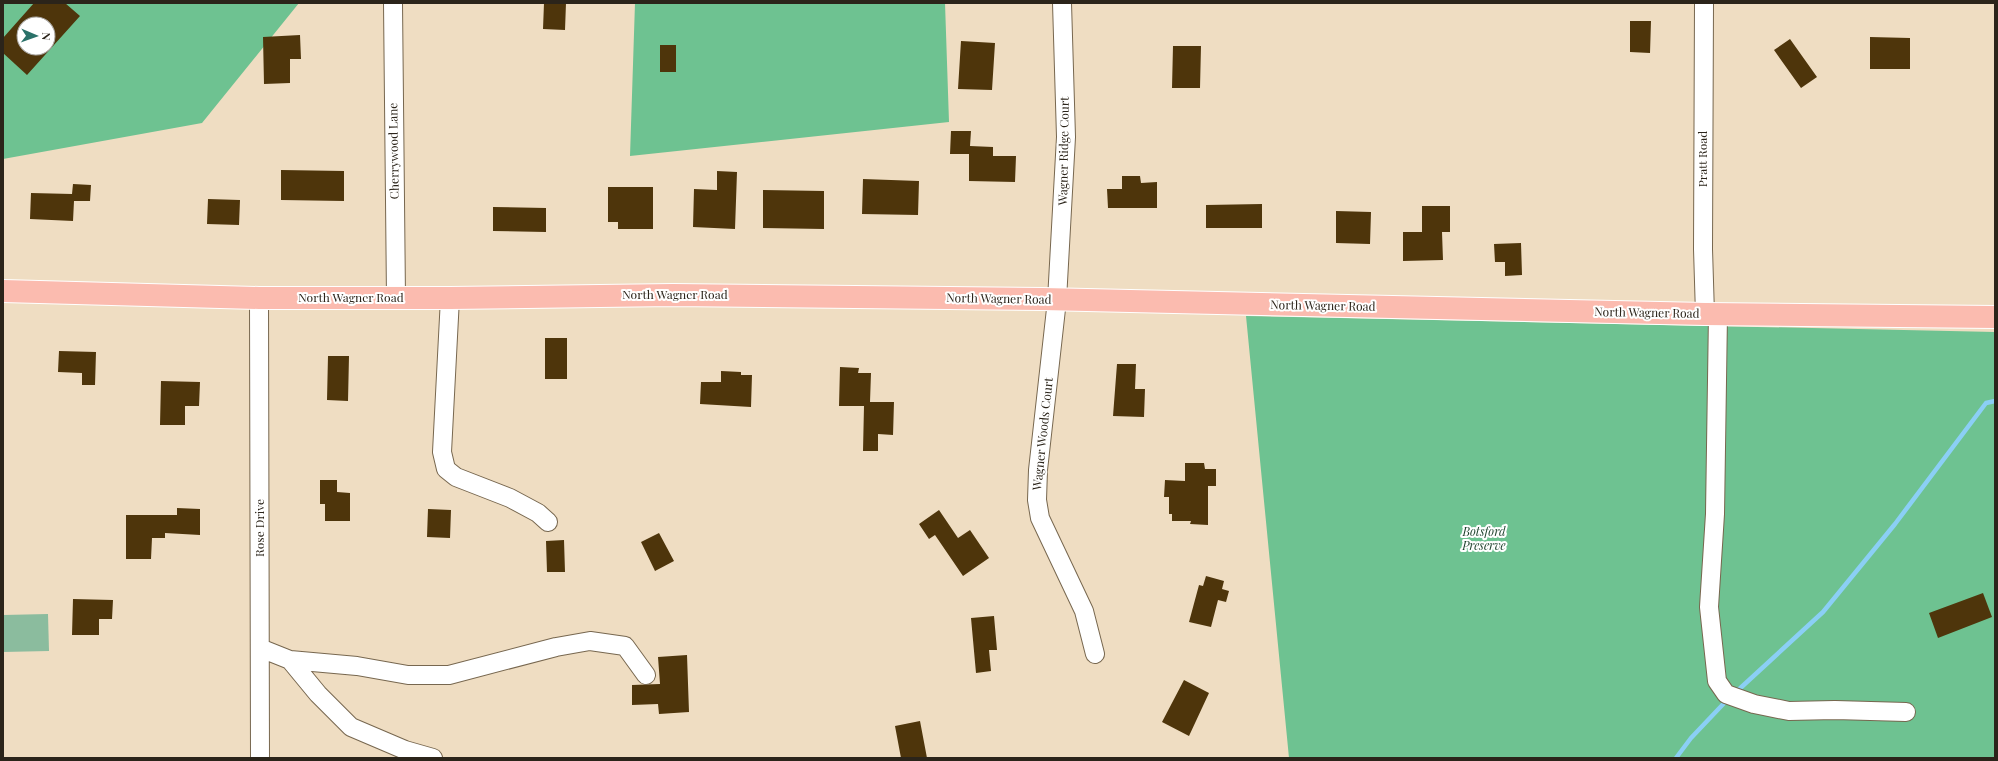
<svg xmlns="http://www.w3.org/2000/svg" width="1998" height="761" font-family="'Playfair Display',serif">
<style>
.green{fill:#8bbc9e}
.forest{fill:#6ec291;fill-rule:evenodd}
.lines{fill:none;stroke-linecap:round;stroke-linejoin:round}
.stream{stroke:#8bcff5;stroke-width:4.5}
.building{fill:#4e350b;fill-rule:evenodd}
.minor-casing{stroke:#77674f;stroke-width:20}
.major-casing{stroke:#fff;stroke-width:24}
.minor{stroke:#fff;stroke-width:18}
.major{stroke:#fbbbaf;stroke-width:22}
.labels{text-anchor:middle;stroke-width:4;stroke-linejoin:round;paint-order:stroke}
.street-label{font-size:12px;fill:#2b241a;stroke:#fff}
.park-label{font-size:12px;font-style:italic;fill:#1a3e29;stroke:#fff}
</style>
<rect width="100%" height="100%" fill="#efddc2"/>
<!-- green -->
<path class="green" d="M48 614 49 651 3 652V615Z"/>
<!-- forest -->
<path class="forest" d="M3 3H299L202 123 3 159ZM24 24H48V48H24Z
M635 3H945L949 122 630 156Z
M1246 316 1995 332V758H1289Z"/>
<g class="lines">
<!-- stream -->
<path class="stream" d="M1735 693 1823 612 1895 524 1986 403 1995 401
M1676 758 1691 738 1728 699"/>
</g>
<!-- building -->
<path class="building" d="M34 3H65L80 16 27 75 3 53V38ZM24 24H48V48H24Z
M544 3H566L565 30 543 29Z
M1630 21H1651L1650 53 1630 52Z
M300 35 301 59H290V83L264 84 263 37Z
M1870 37 1910 38V69H1870Z
M1790 39 1817 77 1801 88 1774 50Z
M961 41 995 43 992 90 958 89Z
M660 45H676V72H660Z
M1173 46H1201L1200 88H1172Z
M951 131H971L970 146 993 147V156H1016L1015 182 969 181V154H950Z
M281 170 344 171V201L281 200Z
M717 171 737 172 735 229 693 227 694 189 717 190Z
M1122 176H1140L1141 183 1157 182V208H1108L1107 189H1122Z
M863 179 919 181 918 215 862 214Z
M73 184 91 185 90 201H74L73 221 30 219 31 193 72 194Z
M608 187H653V229H618V222H608Z
M763 190 824 191V229L763 228Z
M208 199 240 200 239 225 207 224Z
M1262 204V228H1206V205Z
M1422 206H1450V232H1442L1443 260 1403 261V232H1422Z
M493 207 546 208V232L493 231Z
M1336 211 1371 212 1370 244 1336 243Z
M1521 243 1522 275 1505 276V262H1495L1494 244Z
M545 338H567V379H545Z
M59 351 96 352 95 385H82V373L58 372Z
M328 356H349L348 401 327 400Z
M1117 364H1136L1135 389H1145L1144 417 1113 416Z
M840 367 859 368 858 373H871L870 402H894L893 435 878 434V451H863L864 406H839Z
M721 371 741 372V375H752L751 407 700 404 701 382H721Z
M161 381 200 382 199 406H185V425H160Z
M1185 463H1204L1205 469H1216V486H1208V525L1190 524 1191 521H1172V514H1169V497H1164L1165 480 1185 481Z
M320 480H337V492L350 493V521H325V504H320Z
M177 508 200 509V535L165 533V538H152L151 559H126V515H177Z
M428 509 451 510 450 538 427 537Z
M939 510 958 538 970 530 989 558 963 576 935 535 929 539 919 524Z
M659 533 674 561 655 571 641 542Z
M564 540 565 572H547L546 541Z
M1206 576 1224 581 1222 589 1229 591 1226 602 1218 600 1211 627 1189 622 1199 585 1203 586Z
M1983 593 1992 617 1938 638 1929 613Z
M73 599 113 600 112 619H99V635H72Z
M994 616 997 650H989L991 671 976 673 971 618Z
M687 655 689 712 659 714 658 704 632 705V685L660 684 658 657Z
M1184 680 1209 693 1189 736 1162 722Z
M920 721 927 758H901L895 726Z"/>
<g class="lines">
<!-- minor casing -->
<g class="minor-casing">
<path id="minor" d="M393 3 396 298
M1062 3 1066 137 1057 300 1038 470 1037 500 1040 518 1084 611 1095 654
M1704 3 1703 249 1705 314
M259 298 260 758
M450 298 442 452 446 469 456 477 510 498 538 513 548 522
M1718 314 1715 514 1709 607 1717 681 1726 694 1754 704 1789 711 1835 710 1906 712
M260 648 290 660 318 694 351 727 405 750 433 758
M290 660 357 666 408 675H449L556 647 590 641 625 646 646 675"/>
</g>
<!-- major casing -->
<g class="major-casing">
<path id="major" d="M3 291 259 298H450L673 295 1043 299 1705 314 1995 317"/>
</g>
<!-- minor -->
<use href="#minor" class="minor"/>
<!-- major -->
<use href="#major" class="major"/>
</g>
<g class="labels">
<!-- street labels -->
<g class="street-label">
<text transform="translate(394 151) rotate(-91)" y="4">Cherrywood Lane</text>
<text transform="translate(1064 151) rotate(-89)" y="4">Wagner Ridge Court</text>
<text transform="translate(1703 159) rotate(-90)" y="4">Pratt Road</text>
<text x="675" y="299">North Wagner Road</text>
<text x="351" y="302">North Wagner Road</text>
<text transform="translate(999 299) rotate(1)" y="4">North Wagner Road</text>
<text transform="translate(1323 306) rotate(1)" y="4">North Wagner Road</text>
<text transform="translate(1647 313) rotate(1)" y="4">North Wagner Road</text>
<text transform="translate(1043 434) rotate(-84)" y="4">Wagner Woods Court</text>
<text transform="translate(260 528) rotate(-90)" y="4">Rose Drive</text>
</g>
<!-- park labels -->
<g class="park-label">
<text x="1484" y="536">Botsford<tspan x="1484" dy="14">Preserve</tspan></text>
</g>
</g>
<!-- border -->
<rect width="1998" height="761" fill="none" stroke="#2b241a" stroke-width="8"/>
<!-- north arrow -->
<g transform="translate(36 36) rotate(92)"><circle r="19" fill="#ffffff" stroke="#aaa7a3"/>
<path d="M0-3L7 15L0 10L-7 15Z" fill="#2a7169"/>
<text y="-6" font-size="11" font-weight="bold" text-anchor="middle" fill="#2b241a">N</text>
</g>
</svg>
